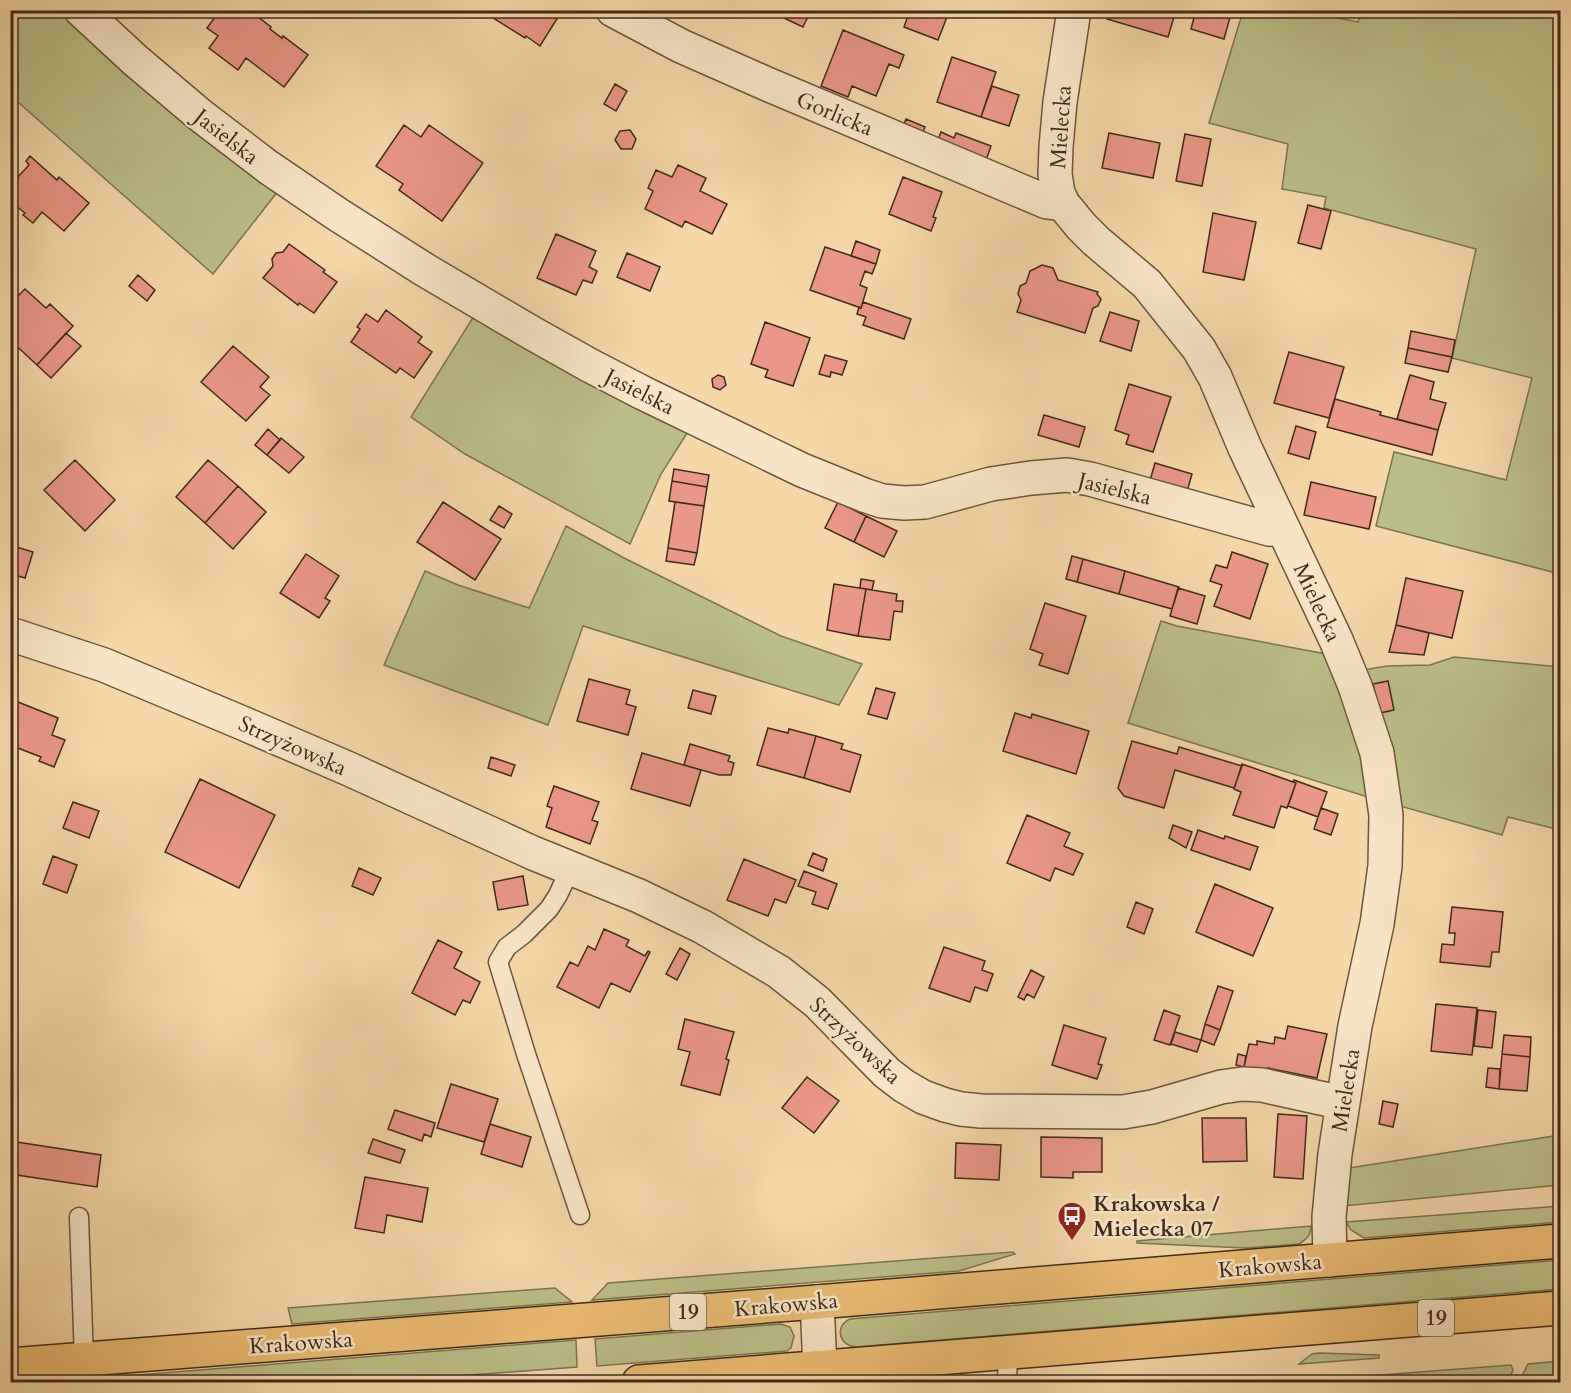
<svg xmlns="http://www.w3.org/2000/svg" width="1571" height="1393" font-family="Cardo,serif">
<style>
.green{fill:#bcbe87;stroke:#7e7451;stroke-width:1.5}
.building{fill:#e99787;stroke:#3f2b1b;stroke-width:1.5}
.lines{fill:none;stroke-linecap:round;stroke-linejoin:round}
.service-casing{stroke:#6c563e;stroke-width:21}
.minor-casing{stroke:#6c563e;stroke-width:36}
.primary-casing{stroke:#3f2b1b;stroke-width:36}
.service{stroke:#f8e5c6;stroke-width:18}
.minor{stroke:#f8e5c6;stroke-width:33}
.primary{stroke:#eabc74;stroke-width:33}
.labels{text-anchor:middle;stroke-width:5;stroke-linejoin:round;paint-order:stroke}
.shield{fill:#f8e5c6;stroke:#76634e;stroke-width:1.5}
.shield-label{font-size:21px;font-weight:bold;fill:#3f2b1b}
.street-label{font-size:22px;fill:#3f2b1b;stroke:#f8e5c6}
.poi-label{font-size:22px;font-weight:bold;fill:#3f2b1b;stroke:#f8e5c6;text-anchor:start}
</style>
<rect width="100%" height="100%" fill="#f5d7a8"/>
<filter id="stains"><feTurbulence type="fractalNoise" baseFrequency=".00333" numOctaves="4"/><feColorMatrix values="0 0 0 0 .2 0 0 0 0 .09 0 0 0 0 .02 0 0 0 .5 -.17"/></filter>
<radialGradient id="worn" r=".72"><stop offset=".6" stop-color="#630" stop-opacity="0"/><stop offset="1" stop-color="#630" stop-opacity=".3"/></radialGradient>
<!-- green -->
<path class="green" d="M10 11H70L282 186 213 274 11 96Z
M1243 11H1302L1358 22 1362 11H1560V574L1376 526 1394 452 1506 480 1532 378 1452 358 1476 249 1324 208 1326 197 1282 189 1288 144 1209 123Z
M477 311 691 427 661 474 630 544 465 454 411 417Z
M566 526 624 558 781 636 862 664 839 705 583 626 548 725 384 665 425 571 458 585 529 608Z
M1161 621 1177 626 1326 654 1364 749 1371 798 1128 723Z
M1454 657 1560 667V830L1508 817 1502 835 1400 806 1363 670 1387 666 1430 665Z
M1560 1135V1185L1343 1206V1169Z
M1560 1206V1222L1364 1238 1351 1230 1346 1222Z
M1311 1226C1311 1235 1307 1239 1299 1244L1245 1248 1137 1243V1241Z
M1013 1252 1015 1254 959 1271 592 1300 608 1283Z
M1560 1260V1289L856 1347C839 1346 834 1326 850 1319Z
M555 1288 572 1302 292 1324 288 1308Z
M781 1324 790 1327 794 1336 791 1348 787 1351 597 1366 595 1339Z
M576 1340 577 1367 380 1382H50Z
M1319 1353 1379 1355V1358L1299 1364 1312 1354Z
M1560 1361V1382H1519L1528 1364Z
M1511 1365 1513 1370 1508 1382H1319L1328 1379Z"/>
<!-- building -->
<path class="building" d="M220 10H246L251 15 253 13 271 27 270 29 282 38 283 36 308 55 284 87 246 58 238 70 209 48 218 36 207 28Z
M490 10H554L560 14 540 46 526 36 525 38 487 14Z
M767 10H811L803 27Z
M910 10H929L947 17 938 40 904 27Z
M1109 10H1176L1168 37 1107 19Z
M1196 10H1232L1224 39 1191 29Z
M843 30 904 55 899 68 889 64 876 96 852 86 848 97 821 86Z
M952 57 996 72 981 117 937 102Z
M615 84 627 91 616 111 604 104Z
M992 86 1019 95 1009 126 981 117Z
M906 119 925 127 920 140 901 132Z
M404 125 421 137 429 125 483 163 442 221 399 190 403 184 376 166Z
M630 130 636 139 632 149H621L615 140 620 131Z
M941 132 954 138 956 133 991 146 984 166 935 148Z
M1109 133 1160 143 1153 178 1102 168Z
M1185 134 1211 139 1202 186 1176 181Z
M30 156 57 180 59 177 89 203 64 231 42 212 33 223 23 215 25 213 10 201V178L11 177 15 180 29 165 26 161Z
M678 165 706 178 700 191 727 204 712 234 685 221 682 227 645 209 653 191 648 188 656 170 672 177Z
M903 177 942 192 933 217 936 218 931 231 889 214Z
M1308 205 1331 211 1321 249 1298 243Z
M1213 213 1256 222 1244 280 1203 272Z
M556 234 596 251 589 267 597 271 592 283 583 280 576 295 537 278Z
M856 241 880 250 876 264 851 256Z
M289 244 325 270 323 272 337 282 314 313 299 303 298 305 263 278 273 266 272 259 276 253 283 252Z
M825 247 876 264 872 274 865 271 860 285 867 288 861 308 810 290Z
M627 253 660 267 650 291 617 277Z
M1042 265 1053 268 1058 280 1098 292 1097 294 1101 299 1098 306 1093 308 1085 333 1017 312 1021 300 1018 294 1020 286 1026 283 1030 271Z
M138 275 155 290 147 301 129 286Z
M25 289 46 308 50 304 73 326 37 365 10 340V304Z
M863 302 911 319 904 339 863 325 866 317 857 314 859 307 861 308Z
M386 310 422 337 418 342 432 352 414 378 400 368 396 373 351 342 360 329 357 327 366 314 378 322Z
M1110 312 1139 321 1131 351 1100 341Z
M765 322 810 338 793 386 765 377 768 370 751 364Z
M1411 331 1455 340 1452 357 1408 348Z
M66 333 81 346 51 378 37 365Z
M233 346 269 377 260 387 270 395 246 421 201 382Z
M1408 348 1452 357 1448 372 1405 363Z
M1289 352 1344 367 1329 418 1274 403Z
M825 355 847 361 842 375 831 372 830 377 819 374Z
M718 375 724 377 726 385 720 390 713 387 712 379Z
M1410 375 1434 382 1430 399 1446 403 1438 430 1397 419Z
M1129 384 1171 397 1153 452 1126 444 1129 435 1115 430Z
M1335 399 1381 412 1380 415 1438 430 1432 455 1327 427Z
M1044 415 1085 427 1079 447 1038 435Z
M1296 426 1316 432 1309 459 1288 453Z
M268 429 280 440 267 455 255 445Z
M281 438 304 457 289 473 267 455Z
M75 460 115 500 85 531 44 490Z
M208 460 238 486 205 523 176 497Z
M1155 463 1192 474 1186 495 1149 484Z
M674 469 709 475 707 487 672 481Z
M672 481 707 487 704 506 669 501Z
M1311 482 1376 497 1369 529 1304 515Z
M238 486 266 512 233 549 205 523Z
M443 502 501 539 475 580 417 542Z
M675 502 704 506 697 553 668 548Z
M838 502 866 516 854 542 825 528Z
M499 506 512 514 504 528 490 520Z
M866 516 897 531 884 557 854 542Z
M10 545 33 552 25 578 18 576 12 594 10 593Z
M668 548 697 553 694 565 666 561Z
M1232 552 1268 564 1250 619 1214 606 1222 585 1210 581 1216 565 1227 568Z
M306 554 339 576 325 598 330 601 319 618 280 593Z
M1072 556 1083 559 1077 582 1066 579Z
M1083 559 1125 571 1119 594 1077 582Z
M1125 571 1179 587 1172 609 1119 594Z
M1406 578 1463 591 1452 638 1396 625Z
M861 579 874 581 872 590 860 588Z
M834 584 866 589 858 636 827 630Z
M1178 588 1205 596 1197 624 1170 616Z
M866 589 897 594 896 601H903L902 612 894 611 890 640 858 636Z
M1045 603 1086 616 1068 674 1039 665 1043 654 1030 649Z
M1396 625 1429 633 1424 655 1389 652Z
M589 679 630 690 626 704 636 707 628 735 577 721Z
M1388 681 1394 710 1380 713 1373 684Z
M876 688 895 693 887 719 868 714Z
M693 690 716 696 711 714 688 708Z
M13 700 58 718 52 735 65 740 54 767 39 761 41 757 10 745V707Z
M1015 713 1031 718 1032 714 1089 731 1076 774 1003 751Z
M768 728 788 733 789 729 816 736 804 778 757 765Z
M816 736 843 744 841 749 861 755 850 792 804 778Z
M1132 741 1177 754 1179 747 1242 766 1234 788 1175 770 1164 808 1124 796 1118 788Z
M690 744 730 756 728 761 734 763 731 775H719L684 765Z
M642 753 701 770 690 806 631 789Z
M491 757 515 765 511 776 488 768Z
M1242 764 1296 783 1287 808 1281 806 1274 828 1233 815 1241 792 1234 789Z
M200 779 275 815 239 888 165 852Z
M1294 780 1327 792 1318 817 1288 806 1296 783 1293 782Z
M554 786 599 802 592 820 598 822 590 844 546 827 552 808 547 806Z
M73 802 99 811 89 838 63 828Z
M1321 808 1338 814 1331 835 1314 829Z
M1027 815 1070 833 1064 846 1083 854 1073 875 1055 868 1050 881 1007 863Z
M1173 825 1192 832 1186 848 1169 838Z
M1198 830 1224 839 1225 836 1258 847 1250 870 1191 850Z
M813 853 827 859 823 871 808 865Z
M53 856 77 865 67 893 43 884Z
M744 859 796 880 786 903 775 899 768 916 727 900Z
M359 868 381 878 373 895 352 886Z
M804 871 837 884 828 909 812 904 816 892 798 886Z
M523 876 528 905 498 910 493 882Z
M1215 884 1273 908 1253 956 1196 932Z
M1136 902 1153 909 1144 934 1127 927Z
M1452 907 1503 912 1499 952H1492L1490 967 1440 962 1442 944 1454 945 1455 933H1449Z
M604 929 629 940 626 946 645 956 648 951 650 952 630 992 611 983 599 1008 557 987 570 962 578 966 588 946 595 950Z
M438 940 462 952 454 968 480 982 470 1003 463 1000 455 1015 412 993Z
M944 947 985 961 982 970 993 974 987 991 975 987 970 1002 929 988Z
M680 948 690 954 677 980 666 974Z
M1031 970 1044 977 1034 998 1027 994 1024 1000 1018 997Z
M1218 986 1233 991 1220 1030 1205 1024Z
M1436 1004 1477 1008 1472 1055 1431 1051Z
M1164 1010 1180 1016 1170 1045 1154 1040Z
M1478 1010 1496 1012 1492 1048 1474 1046Z
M685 1019 734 1032 726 1059 729 1060 720 1095 681 1085 690 1052 678 1049Z
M1205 1024 1220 1030 1214 1045 1201 1040Z
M1064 1025 1106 1038 1098 1064 1102 1065 1097 1079 1052 1065Z
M1288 1026 1327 1034 1317 1078 1268 1068 1267 1072 1244 1067 1249 1044 1257 1045V1041L1274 1044 1275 1037 1285 1039Z
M1175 1032 1201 1040 1197 1052 1171 1044Z
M1504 1035 1531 1037 1530 1057 1502 1054Z
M1238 1054 1246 1056 1244 1067 1236 1065Z
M1502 1054 1530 1057 1527 1091 1499 1089Z
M1488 1068 1500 1069 1499 1089 1486 1087Z
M807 1077 839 1101 814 1133 782 1108Z
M451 1084 498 1099 484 1142 437 1128Z
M1383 1101 1398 1104 1393 1127 1379 1124Z
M395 1110 435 1123 431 1137 424 1134 422 1141 388 1129Z
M1278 1114 1307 1116 1303 1179 1274 1177Z
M1202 1118H1246L1247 1161 1203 1162Z
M490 1124 531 1137 522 1167 481 1154Z
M1041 1137 1102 1138V1172H1073V1178L1041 1177Z
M373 1139 405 1150 400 1163 368 1153Z
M10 1141 101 1155 97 1187 10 1174Z
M956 1143 1001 1145 999 1180 955 1178Z
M365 1177 428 1188 422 1222 387 1215 384 1233 355 1228Z"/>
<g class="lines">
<!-- service casing -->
<g class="service-casing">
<path id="service" d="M570 869 558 895 549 909 524 934 507 947 498 962 526 1054 580 1215
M79 1217 84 1360
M1007 1382 1008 1354"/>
</g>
<!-- minor casing -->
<g class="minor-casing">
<path id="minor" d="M81 10 135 60 200 115 268 167 337 214 425 270 532 333 589 365 643 393 802 470 864 495 882 501 904 503 925 502 991 484 1031 478 1067 475 1090 479 1269 529 1284 530
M613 10 681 46 767 84 1047 202 1063 204
M1074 10 1060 102 1056 147 1055 174 1058 193 1063 204 1081 226 1096 241 1147 284 1199 349 1215 377 1245 448 1336 640 1355 686 1377 753 1386 815 1385 866 1377 924 1355 1026 1335 1154 1329 1217 1330 1260
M10 634 104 665 240 722 349 769 533 853 639 896 703 927 779 972 817 1002 887 1073 904 1086 923 1097 945 1105 961 1109 981 1111 1123 1112 1152 1107 1221 1087 1242 1084 1262 1085 1284 1090 1343 1103
M817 1302 820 1368"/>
</g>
<!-- primary casing -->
<g class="primary-casing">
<path id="primary" d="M10 1365 817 1302 1560 1241
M639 1382 1560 1308"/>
</g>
<!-- service -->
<use href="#service" class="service"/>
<!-- minor -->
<use href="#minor" class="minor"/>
<!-- primary -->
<use href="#primary" class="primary"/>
</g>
<!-- icons -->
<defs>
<g id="bus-pin" transform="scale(1.5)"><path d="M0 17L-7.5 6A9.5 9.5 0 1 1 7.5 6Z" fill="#8f2418" stroke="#f8e5c6"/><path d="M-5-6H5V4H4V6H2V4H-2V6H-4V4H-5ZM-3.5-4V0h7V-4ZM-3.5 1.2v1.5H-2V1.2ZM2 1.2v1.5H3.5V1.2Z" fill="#fff"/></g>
</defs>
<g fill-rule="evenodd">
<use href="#bus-pin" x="1072" y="1216"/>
</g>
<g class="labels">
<!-- shield labels -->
<g class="shield">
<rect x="670" y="1294" width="36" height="36" rx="4.5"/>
<rect x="1418" y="1300" width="36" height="36" rx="4.5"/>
</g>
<g class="shield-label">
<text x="688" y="1319">19</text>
<text x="1436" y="1325">19</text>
</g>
<!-- street labels -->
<g class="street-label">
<text transform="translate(835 113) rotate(23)" y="8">Gorlicka</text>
<text transform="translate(1060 127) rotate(-86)" y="8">Mielecka</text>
<text transform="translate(227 136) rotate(38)" y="8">Jasielska</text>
<text transform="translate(640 391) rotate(27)" y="8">Jasielska</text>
<text transform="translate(1115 488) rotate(14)" y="8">Jasielska</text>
<text transform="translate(1318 602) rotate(65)" y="8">Mielecka</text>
<text transform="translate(293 745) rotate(24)" y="8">Strzyżowska</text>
<text transform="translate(856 1040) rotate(43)" y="8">Strzyżowska</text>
<text transform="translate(1345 1090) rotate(-81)" y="8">Mielecka</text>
<text transform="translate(1270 1265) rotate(-5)" y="8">Krakowska</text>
<text transform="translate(786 1304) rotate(-5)" y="8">Krakowska</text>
<text transform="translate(301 1342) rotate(-4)" y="8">Krakowska</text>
</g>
<!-- poi labels -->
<g class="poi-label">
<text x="1093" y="1211">Krakowska /<tspan x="1093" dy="25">Mielecka 07</tspan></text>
</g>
</g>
<!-- margin -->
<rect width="1571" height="1393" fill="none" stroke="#f5d7a8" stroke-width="36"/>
<rect x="12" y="12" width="1547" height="1369" fill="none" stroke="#3f2b1b" stroke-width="3"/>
<rect x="18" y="18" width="1535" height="1357" fill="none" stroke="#3f2b1b" stroke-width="1.5"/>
<rect width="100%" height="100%" filter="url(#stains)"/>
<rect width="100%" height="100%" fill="url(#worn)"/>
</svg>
